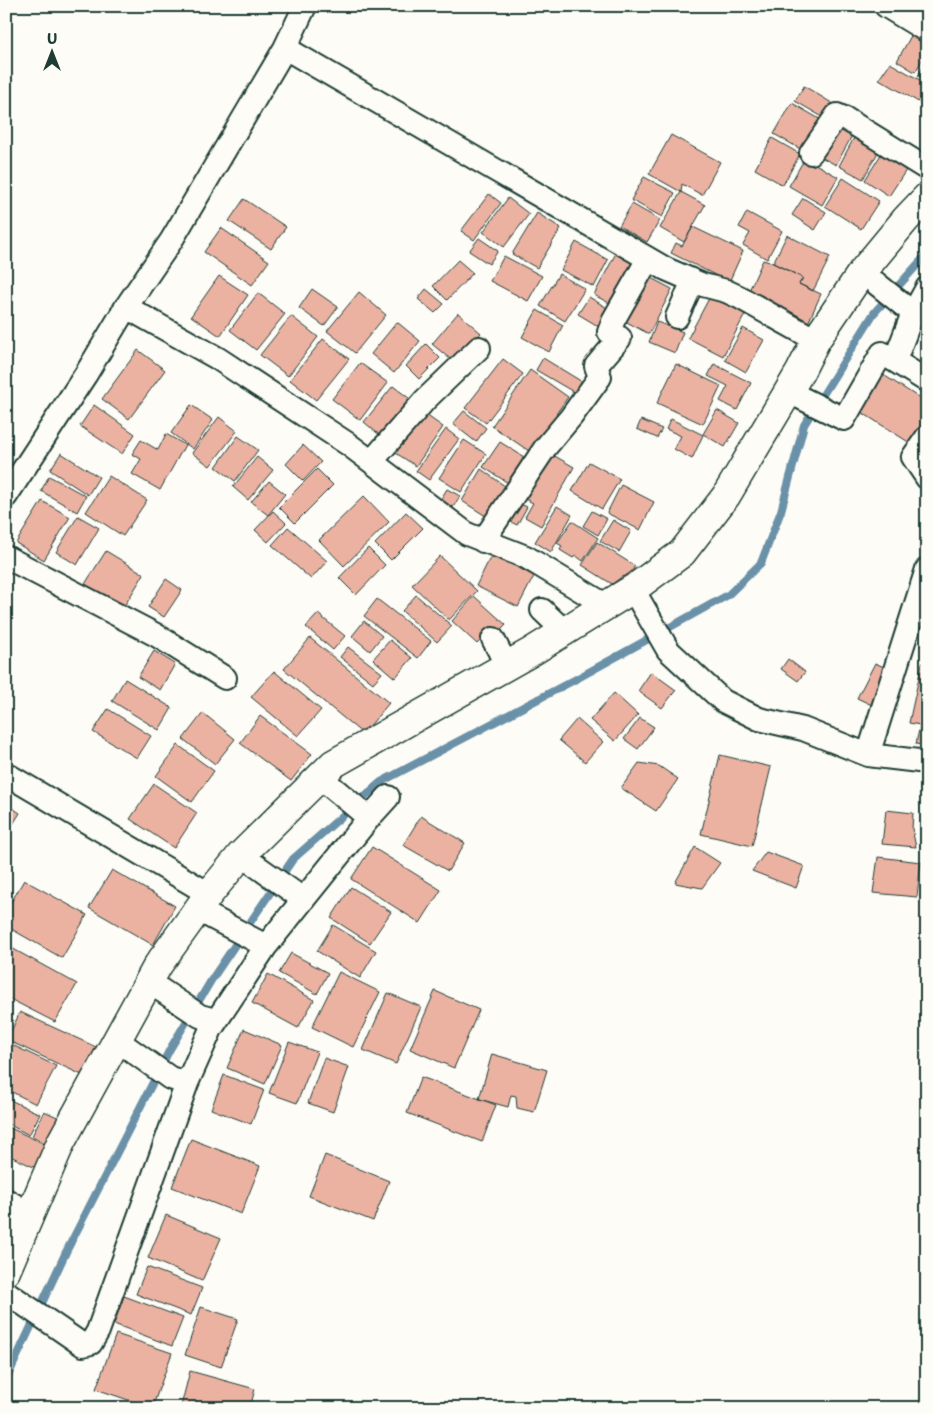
<svg xmlns="http://www.w3.org/2000/svg" width="933" height="1414" font-family="'Playpen Sans',sans-serif">
<style>
.lines{fill:none;stroke-linecap:round;stroke-linejoin:round}
.stream{stroke:#6a91a8;stroke-width:8}
.building{fill:#ebb2a2;stroke:#1f3d34}
.street-casing{stroke:#1f3d34;stroke-width:26}
.secondary-casing{stroke:#1f3d34;stroke-width:31}
.street{stroke:#fdfcf7;stroke-width:22}
.secondary{stroke:#fdfcf7;stroke-width:28}
</style>
<rect width="100%" height="100%" fill="#fdfcf7"/>
<filter id="ink" filterUnits="userSpaceOnUse"><feTurbulence type="fractalNoise" baseFrequency=".02" numOctaves="2"/><feDisplacementMap in="SourceGraphic" scale="10" xChannelSelector="R" yChannelSelector="G"/><feConvolveMatrix kernelMatrix="1 2 1 2 8 2 1 2 1" color-interpolation-filters="sRGB"/></filter>
<g filter="url(#ink)">
<g class="lines">
<!-- stream -->
<path class="stream" d="M6 1380 66 1252 170 1049 212 979 293 859 381 782 578 678 728 595 761 563 781 511 804 425 874 313 927 254"/>
</g>
<!-- building -->
<path class="building" d="M916 6H927V18L914 10Z
M912 34 927 42V52L915 72 897 61Z
M927 60V80L918 76Z
M890 63 927 84V107L879 79Z
M804 86 835 105 826 119 795 101Z
M792 103 823 121 804 151 774 134Z
M838 123 854 132 836 165 819 156Z
M856 134 881 147 863 179 839 166Z
M671 135 720 162 702 195 682 184 681 192 649 174Z
M772 138 800 154 783 185 755 169Z
M885 148 910 164 889 196 865 180Z
M805 158 838 177 822 205 789 186Z
M644 177 675 193 662 217 631 200Z
M843 178 879 201 861 229 825 206Z
M681 192 705 205 684 242 660 228Z
M489 194 501 203 474 240 461 231Z
M508 198 529 214 504 247 483 232Z
M803 198 826 212 815 230 792 215Z
M244 199 286 227 271 249 229 221Z
M632 204 660 220 647 242 619 226Z
M747 212 782 231 767 259 743 245 750 233 739 227Z
M537 213 561 228 537 268 512 254Z
M693 227 743 251 729 282 671 253 676 243 682 246Z
M221 228 269 261 252 285 204 252Z
M787 235 830 257 813 291 799 284 803 278 773 263Z
M479 238 498 251 489 264 469 251Z
M576 242 608 260 594 287 561 270Z
M616 253 633 262 611 304 594 295Z
M504 256 542 276 528 301 490 281Z
M458 260 473 273 447 300 433 286Z
M763 260 773 263 803 278 799 284 821 294 808 323 747 295Z
M559 274 585 289 565 321 540 306Z
M219 276 248 295 220 336 191 316Z
M647 276 672 289 649 334 623 320Z
M312 289 338 307 324 326 299 308Z
M426 289 444 304 435 313 418 299Z
M714 289 749 307 723 356 688 338Z
M359 292 386 315 355 353 327 331Z
M258 293 285 314 256 350 230 330Z
M589 297 609 309 598 326 578 314Z
M537 310 563 325 549 352 522 337Z
M458 313 481 333 455 363 432 344Z
M291 316 318 337 288 376 260 355Z
M397 322 420 341 394 373 371 354Z
M657 322 683 332 675 353 649 342Z
M743 328 764 340 746 372 725 360Z
M323 339 349 359 316 400 290 380Z
M426 344 440 358 419 379 406 366Z
M138 350 165 370 129 419 102 399Z
M543 358 584 383 577 394 536 370Z
M503 359 523 374 486 423 465 408Z
M360 363 388 383 360 420 332 399Z
M676 364 721 386 703 424 657 403Z
M714 364 751 383 737 410 720 401 728 386 708 376Z
M530 370 568 397 556 414 563 419 552 436 544 430 529 451 492 426Z
M882 374 927 403V417L910 443 858 410Z
M393 386 418 405 388 442 364 422Z
M94 405 135 434 122 454 80 426Z
M191 405 213 420 193 449 171 433Z
M419 410 443 427 416 466 391 450Z
M717 410 739 423 725 447 703 434Z
M464 411 486 428 476 442 453 424Z
M219 417 237 431 210 466 192 453Z
M671 419 703 435 692 459 674 449 681 436 666 429Z
M641 420 662 429 657 438 637 429Z
M446 429 459 439 429 480 416 471Z
M166 434 185 445 160 490 132 474 141 459 132 454 141 440 158 450Z
M238 436 258 450 235 481 216 467Z
M464 440 486 454 461 492 439 478Z
M500 442 532 462 516 488 483 467Z
M303 445 321 462 303 481 286 464Z
M546 451 574 467 541 526 525 517 533 503 521 497Z
M61 453 99 477 88 495 50 470Z
M257 457 273 470 248 500 233 487Z
M589 462 620 479 602 509 572 491Z
M317 469 333 485 295 523 279 507Z
M481 469 509 489 489 518 462 501Z
M49 476 86 496 77 512 41 491Z
M109 476 147 500 123 536 86 512Z
M269 481 285 494 268 515 251 502Z
M621 485 654 502 640 530 607 513Z
M447 489 460 496 452 509 439 502Z
M364 496 389 522 344 566 319 540Z
M42 501 70 517 44 560 16 543Z
M516 502 527 507 517 525 507 520Z
M557 506 572 515 551 552 535 542Z
M273 511 286 523 268 542 255 530Z
M592 511 607 519 598 535 583 526Z
M406 512 423 528 391 560 375 544Z
M78 516 99 528 77 565 56 552Z
M613 520 631 531 619 552 600 541Z
M572 521 598 538 583 561 575 555 573 558 560 550 562 546 557 543Z
M288 527 327 561 311 579 272 545Z
M597 542 635 566 627 579 623 576 612 584 582 565Z
M368 548 385 565 356 595 339 578Z
M106 551 144 574 123 608 85 584Z
M492 554 534 576 518 607 476 586Z
M440 556 477 591 449 620 412 585Z
M166 579 182 590 164 617 148 607Z
M416 595 452 626 437 642 402 611Z
M474 596 506 625 498 633 492 628 477 644 452 621Z
M377 599 431 641 418 658 364 616Z
M318 614 345 636 333 650 306 627Z
M364 621 382 636 370 651 352 636Z
M310 638 389 703 363 734 284 669Z
M390 640 412 658 395 678 373 659Z
M348 647 382 673 373 683 340 657Z
M154 651 175 664 160 690 138 677Z
M788 659 805 672 798 681 781 669Z
M875 663 891 670 874 706 857 698Z
M922 663 927 664V746L916 744 920 725 909 723Z
M274 671 321 710 298 736 251 697Z
M651 672 676 690 662 708 638 691Z
M125 679 172 708 159 730 112 701Z
M614 693 638 715 615 741 590 720Z
M108 709 151 736 137 758 93 732Z
M203 713 235 739 215 764 183 739Z
M260 716 312 754 291 781 240 743Z
M640 718 654 727 638 749 624 739Z
M577 719 603 742 585 762 559 740Z
M178 745 214 771 192 802 156 776Z
M720 755 771 767 752 846 701 834Z
M639 763 659 766 678 779 656 811 621 788Z
M154 784 197 813 174 848 130 819Z
M6 804 20 813 6 835Z
M886 810 913 813 912 829 916 847 882 844Z
M421 816 465 843 448 871 403 845Z
M372 847 441 890 420 923 351 879Z
M695 847 720 863 702 888 675 883Z
M766 852 804 866 796 888 752 871Z
M878 857 921 862 917 897 873 893Z
M112 870 175 906 153 945 89 908Z
M24 880 87 915 62 958 6 926V911Z
M351 887 391 912 370 943 331 918Z
M333 925 376 951 360 978 317 951Z
M6 945 77 984 55 1022 6 997Z
M291 953 328 973 317 994 279 973Z
M339 972 380 992 353 1047 312 1027Z
M268 974 314 1000 298 1028 252 1003Z
M435 991 479 1010 454 1068 410 1049Z
M388 993 421 1007 396 1064 363 1050Z
M20 1012 96 1047 82 1075 7 1040Z
M244 1029 282 1045 265 1084 227 1068Z
M6 1042 56 1066 36 1104 6 1089Z
M289 1042 317 1052 297 1103 269 1093Z
M492 1054 547 1070 534 1112 517 1108 516 1096 511 1095 508 1107 479 1099Z
M324 1058 349 1067 333 1112 308 1103Z
M224 1075 264 1090 251 1124 211 1109Z
M421 1077 496 1105 482 1142 407 1113Z
M6 1098 40 1114 29 1135 6 1123Z
M44 1111 64 1120 51 1146 32 1136Z
M6 1126 51 1147 40 1170 6 1154Z
M191 1139 260 1166 241 1214 172 1187Z
M325 1155 389 1181 373 1221 309 1196Z
M166 1215 221 1238 202 1281 148 1258Z
M147 1267 202 1288 191 1315 136 1294Z
M124 1296 183 1318 172 1346 114 1324Z
M201 1307 238 1319 221 1367 185 1355Z
M116 1334 172 1353 152 1408 96 1389Z
M190 1371 255 1389 250 1408H187L181 1406Z"/>
<g class="lines">
<!-- street casing -->
<g class="street-casing">
<path id="street" d="M886 6 927 31
M285 48 305 6
M811 153 837 115 846 119 927 169
M862 272 913 313
M126 307 217 358 348 444 467 534 526 557 607 606
M677 317 693 281
M895 360 913 313 927 288
M787 391 844 419 882 353 927 381
M927 437 913 457 927 478
M372 461 425 400 479 348
M6 496 86 374 126 307 171 241 285 48 666 269 703 285 726 291 739 297 816 340
M483 541 545 448 571 417 600 377 596 366 620 338 609 332 614 319 648 259
M6 557 156 635 225 678
M636 587 638 598 668 650 723 701 759 719 803 729 868 755 927 762
M542 610 565 632
M493 639 507 666
M868 755 927 569
M6 774 209 894
M320 777 369 818
M241 855 303 899
M198 910 266 946
M149 982 200 1016 215 1020
M117 1040 170 1078 187 1083
M6 1200 30 1214
M6 1292 77 1341 83 1345 91 1343 98 1331 187 1083 211 1029 266 946 369 818 388 797"/>
</g>
<!-- secondary casing -->
<g class="secondary-casing">
<path id="secondary" d="M6 1271 61 1142 158 965 209 894 241 855 333 764 531 652 636 587 682 553 726 496 800 372 816 340 862 272 906 219 927 197"/>
</g>
<!-- street -->
<use href="#street" class="street"/>
<!-- secondary -->
<use href="#secondary" class="secondary"/>
</g>
</g>
<!-- margin -->
<rect width="933" height="1414" fill="none" stroke="#fdfcf7" stroke-width="25"/>
<rect x="12" y="12" width="908" height="1389" fill="none" stroke="#1f3d34" stroke-width="2" filter="url(#ink)"/>
<!-- north arrow -->
<g transform="translate(52 52)" stroke="#fdfcf7" stroke-width="4" paint-order="stroke">
<path d="M0-4L9 19L0 12L-9 19Z" fill="#1f3d34"/>
<text y="-8" font-size="14" font-weight="bold" text-anchor="middle" fill="#1f3d34">U</text>
</g>
</svg>
